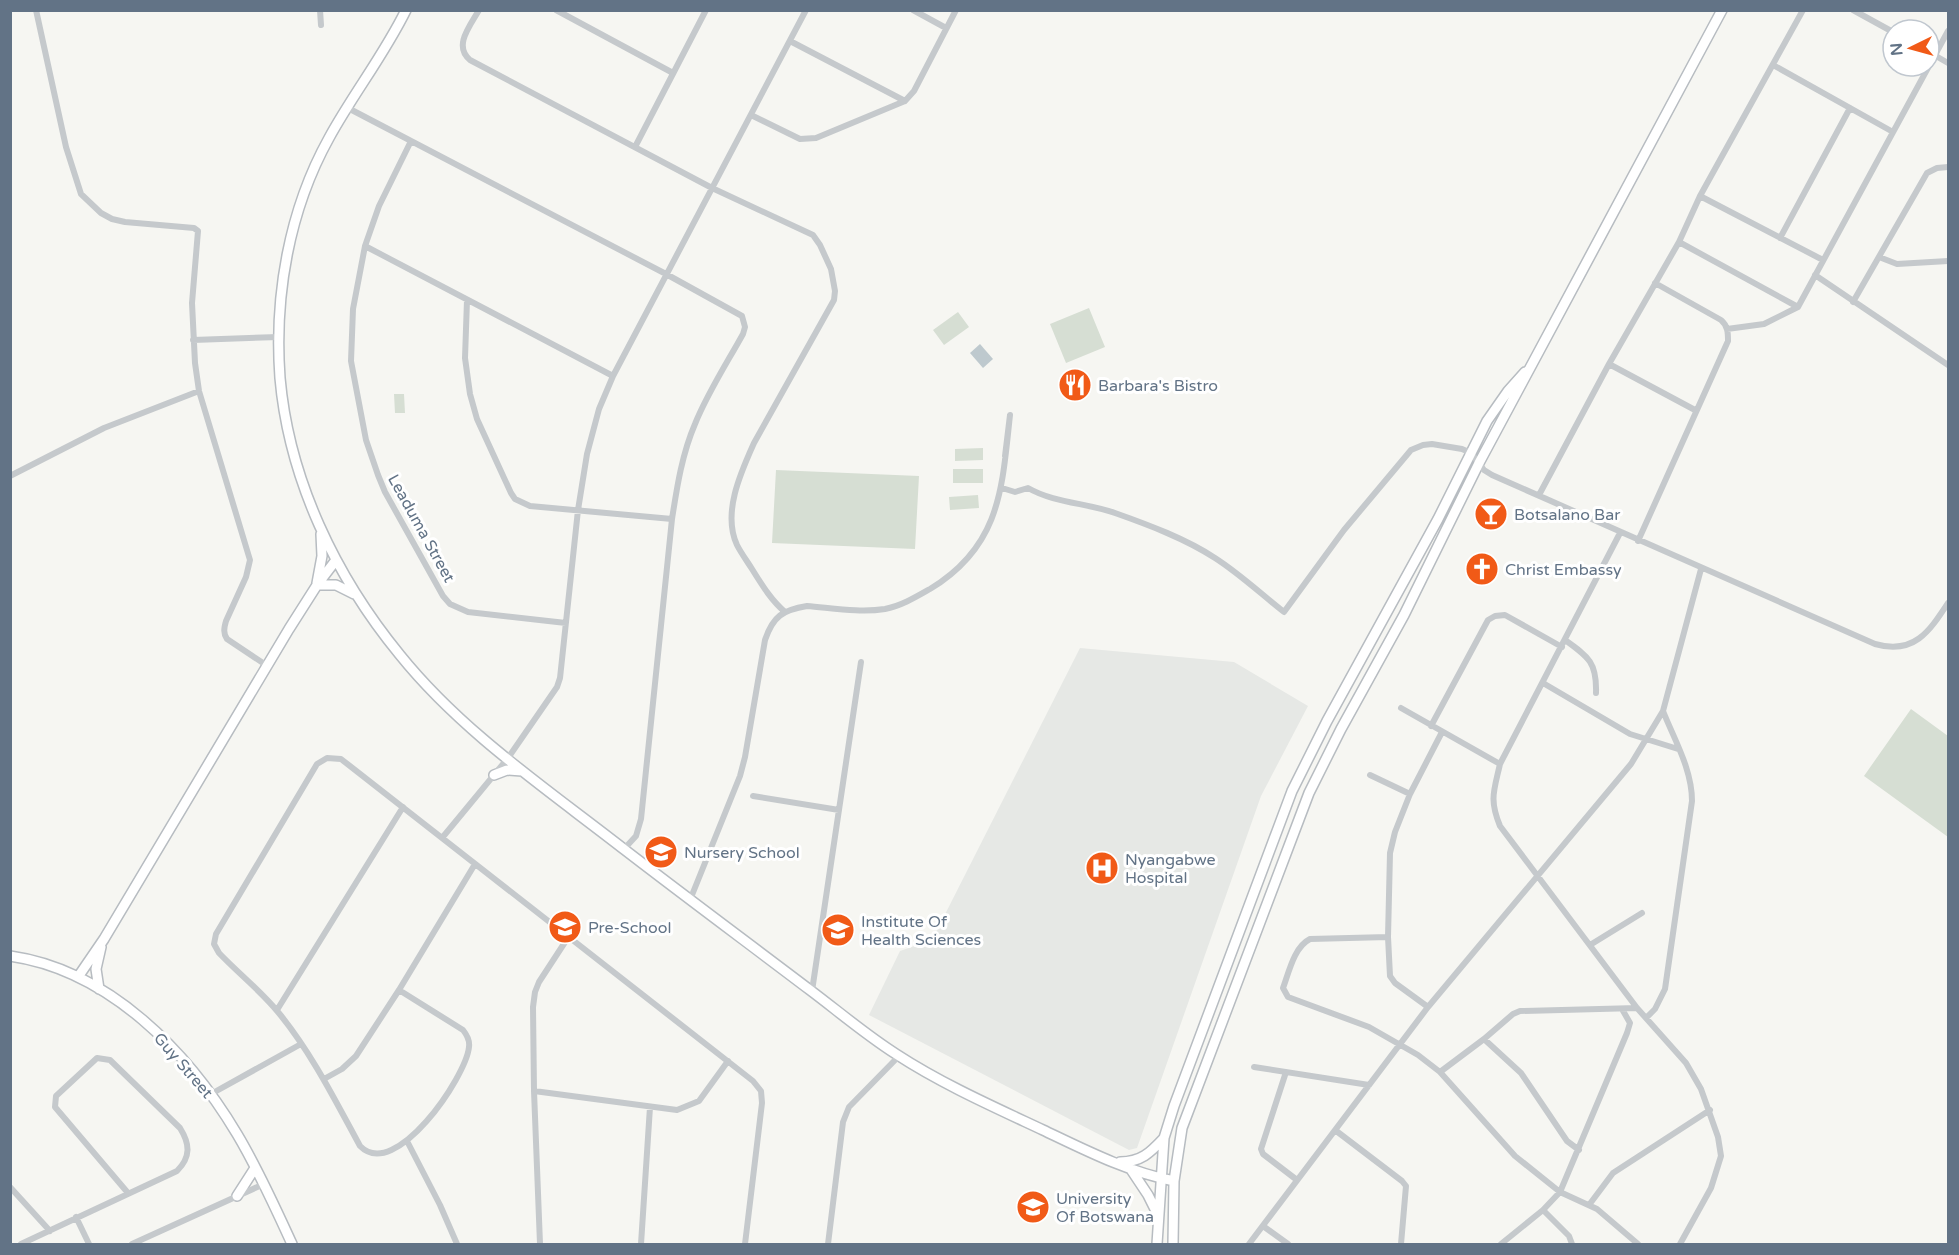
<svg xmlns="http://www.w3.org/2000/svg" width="1959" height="1255" font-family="'Varela Round',sans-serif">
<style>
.built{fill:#e6e8e5}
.green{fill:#d6ded3}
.water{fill:#bec9ce}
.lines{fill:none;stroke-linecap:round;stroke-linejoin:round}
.secondary-casing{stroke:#b7bcc1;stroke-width:12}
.street{stroke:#c5c9cc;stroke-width:6}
.secondary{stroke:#fff;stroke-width:9}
.labels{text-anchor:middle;stroke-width:6;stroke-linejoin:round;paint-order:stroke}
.poi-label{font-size:16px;fill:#627386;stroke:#fff;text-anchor:start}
.street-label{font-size:16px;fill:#627386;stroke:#fff}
</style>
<rect width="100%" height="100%" fill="#f6f6f2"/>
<!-- built -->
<path class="built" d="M1080 648 1234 662 1308 706 1261 796 1137 1148 1129 1150 869 1015 900 951 932 940Z"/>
<!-- green -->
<path class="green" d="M1089 308 1105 347 1066 363 1050 324Z
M958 312 969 327 944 345 933 330Z
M394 394H404L405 413H395Z
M983 448V460L955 461V449Z
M953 469H983V483H953Z
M776 470 919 476 915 549 772 543Z
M978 495 979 508 950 510 949 497Z
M1911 709 1948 736V837L1864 776Z"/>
<!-- water -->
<path class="water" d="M980 344 993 359 983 368 970 353Z"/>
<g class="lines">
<!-- secondary casing -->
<g class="secondary-casing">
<path id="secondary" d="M406 10C384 55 353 94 329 138 289 210 274 296 280 378 289 480 336 577 400 655 462 732 547 789 625 850 686 897 748 943 810 990 838 1011 866 1035 896 1054 942 1084 994 1107 1043 1130 1085 1150 1128 1172 1174 1181
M317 583 322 556 321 534
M317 585H336L354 594
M494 775 507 770 522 771
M10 956C109 970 188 1052 237 1134 258 1169 275 1207 292 1244
M78 977 104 939 289 629 317 585 336 560
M99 989 96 969 101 947
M1120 1162C1141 1162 1150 1153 1164 1138
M1130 1168 1148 1195 1158 1215
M237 1196 255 1168
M1157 1244 1164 1138 1174 1106 1292 791 1327 721 1438 519 1487 421 1508 391 1525 372
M1173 1244 1174 1181 1182 1128 1309 793 1341 729 1404 615 1479 463 1722 10"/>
</g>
<!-- street -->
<path class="street" d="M36 10 66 147 81 194 101 213 112 219 125 222 194 228 198 231 192 303 195 363 199 391 250 560 246 577 226 621C224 628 223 633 227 639L266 665
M320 10 321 25
M479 10C470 26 453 46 470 60L712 188 813 235 820 245 831 269 835 291 834 300 754 443C741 472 722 513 737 545 741 553 747 561 752 569 762 585 771 600 785 612
M556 10 673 73
M913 10 946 28
M1853 10 1893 32
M790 41 905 101
M1929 52 1948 63
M1773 65 1893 132
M346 107 666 274 742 316 745 327 743 334C727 363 708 392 695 424 682 454 677 487 672 519L641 819 636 836 624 849
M751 115 800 139 816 138 905 101 914 91 956 10
M411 141 379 206 365 246 353 309 351 361 366 440 378 475 385 492 443 596 450 604 468 612 566 623
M635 147 706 10
M1700 196 1823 260
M1780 238 1850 108
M1679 242 1798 307
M365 246 613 376
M1879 257 1897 264 1948 261
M1815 275 1948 365
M467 300 465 358 470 394 477 419 511 493 515 499 530 506 672 519
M1853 302 1927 173 1937 168 1948 167
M1727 329 1764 324 1798 307 1948 31
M193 340 279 337
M1609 364 1695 410
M10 476 104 428 199 391
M1002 488 1015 492 1028 488C1054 503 1087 503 1115 513 1149 525 1186 539 1215 558 1240 574 1261 594 1284 612L1344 530 1411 450 1423 445 1432 444 1462 449 1471 453 1484 470 1492 475 1875 644C1914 655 1929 632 1948 603
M1539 495 1609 364 1679 242 1700 196 1803 10
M1620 533 1500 764C1494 791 1489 799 1500 826L1637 1008 1686 1063 1701 1089 1718 1137 1721 1156 1711 1188 1680 1244
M1638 541 1728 341C1728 333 1728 326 1721 320L1655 283
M1565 640C1589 657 1597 663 1596 693
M1543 683 1630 734 1678 749
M1401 708 1500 764
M1431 726 1488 620 1495 616 1505 615 1562 647
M1370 775 1410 794
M753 796 839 810
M442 838 508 758 557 687 560 678 578 510 587 454 599 409 613 376 806 10
M690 900 740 776 745 757 765 640C773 616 783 610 807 606 832 608 860 613 885 609 901 606 916 597 930 589 1001 546 1002 488 1010 415L1005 456
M1388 937 1310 939C1294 947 1289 972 1283 988L1288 997 1369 1027 1418 1055 1440 1072 1515 1156 1560 1192 1597 1209 1638 1244
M1590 945 1642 913
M399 990 463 1030C467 1035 470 1040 469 1047 466 1077 395 1182 360 1146 335 1100 311 1052 278 1012 261 991 238 973 219 953L214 944 216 934 317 764 327 758 341 759 753 1081 761 1091 762 1103 745 1244
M812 991 861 662
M1428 1007 1395 983 1390 976 1388 937 1390 853 1395 832 1410 794 1442 732
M277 1010 403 807
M1646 1018 1655 1009 1665 989 1692 801C1692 769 1674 739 1663 711
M1484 1039 1521 1073 1567 1141 1579 1150
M1254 1067 1369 1085
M1286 1072 1261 1149 1263 1154 1297 1180
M1440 1072 1484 1039 1513 1014 1520 1011 1637 1008
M324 1079 342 1069 356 1056 399 990 475 864
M534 1091 677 1110 699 1101 728 1061
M211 1094 301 1044
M1335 1130 1402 1181 1406 1186 1401 1244
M407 1141 440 1205 457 1244
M10 1187 50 1231
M1589 1205 1613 1173 1710 1110
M1543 1210 1569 1236 1572 1244
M76 1217 89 1244
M1263 1226 1288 1244
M21 1244 177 1171C191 1157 190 1144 180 1128L110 1060 97 1058 56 1096 55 1107 128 1193
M132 1244 264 1184
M540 1244 534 1091 533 1007 535 992 539 982 569 936
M641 1244 650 1107
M828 1244 843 1122 849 1107 899 1056
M1249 1244 1428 1007 1631 764 1663 711 1701 569
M1501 1244 1543 1210 1560 1192 1627 1033 1630 1023 1622 1009"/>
<!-- secondary -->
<use href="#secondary" class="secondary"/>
</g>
<!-- icons -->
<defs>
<g id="restaurant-disc" transform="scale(1.725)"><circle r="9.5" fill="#f15a17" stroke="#fff"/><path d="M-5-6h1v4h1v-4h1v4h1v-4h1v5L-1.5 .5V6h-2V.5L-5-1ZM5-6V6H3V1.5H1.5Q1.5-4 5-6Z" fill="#fff"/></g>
<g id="bar-disc" transform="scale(1.725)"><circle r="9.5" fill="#f15a17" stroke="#fff"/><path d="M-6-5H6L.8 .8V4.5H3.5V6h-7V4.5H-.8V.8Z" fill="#fff"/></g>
<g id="church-disc" transform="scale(1.725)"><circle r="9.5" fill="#f15a17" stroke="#fff"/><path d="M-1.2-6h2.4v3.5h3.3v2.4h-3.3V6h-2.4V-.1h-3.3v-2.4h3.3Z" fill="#fff"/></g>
<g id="school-disc" transform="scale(1.725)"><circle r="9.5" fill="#f15a17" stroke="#fff"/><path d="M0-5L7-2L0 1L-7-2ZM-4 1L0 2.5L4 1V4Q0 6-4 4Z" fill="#fff"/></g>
<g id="hospital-disc" transform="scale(1.725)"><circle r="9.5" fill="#f15a17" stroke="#fff"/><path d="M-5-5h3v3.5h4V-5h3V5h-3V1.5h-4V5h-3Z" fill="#fff"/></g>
<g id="university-disc" transform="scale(1.725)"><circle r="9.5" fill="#f15a17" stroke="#fff"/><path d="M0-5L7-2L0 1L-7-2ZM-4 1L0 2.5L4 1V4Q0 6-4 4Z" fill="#fff"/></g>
</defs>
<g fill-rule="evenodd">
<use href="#restaurant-disc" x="1075" y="385"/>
<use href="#bar-disc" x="1491" y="514"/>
<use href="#church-disc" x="1482" y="569"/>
<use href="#school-disc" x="661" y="852"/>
<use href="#hospital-disc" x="1102" y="868"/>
<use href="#school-disc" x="565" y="927"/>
<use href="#university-disc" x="838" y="930"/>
<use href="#school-disc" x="1033" y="1207"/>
</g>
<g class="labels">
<!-- poi labels -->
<g class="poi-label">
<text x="1098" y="391">Barbara's Bistro</text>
<text x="1514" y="520">Botsalano Bar</text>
<text x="1505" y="575">Christ Embassy</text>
<text x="684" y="858">Nursery School</text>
<text x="1125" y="865">Nyangabwe<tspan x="1125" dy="18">Hospital</tspan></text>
<text x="861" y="927">Institute Of<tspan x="861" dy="18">Health Sciences</tspan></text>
<text x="588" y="933">Pre-School</text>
<text x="1056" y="1204">University<tspan x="1056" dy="18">Of Botswana</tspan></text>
</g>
<!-- street labels -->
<g class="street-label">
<text transform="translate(422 528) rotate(61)" y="6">Leaduma Street</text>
<text transform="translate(184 1065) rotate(49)" y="6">Guy Street</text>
</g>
</g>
<!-- border -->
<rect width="1959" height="1255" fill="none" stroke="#627386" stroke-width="24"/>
<!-- north arrow -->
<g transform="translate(1911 48) rotate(265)"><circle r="28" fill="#ffffff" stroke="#c0c7cf" stroke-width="1.5"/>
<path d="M0-4.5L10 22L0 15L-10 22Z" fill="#f15a17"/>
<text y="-9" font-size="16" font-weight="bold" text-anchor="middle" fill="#627386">N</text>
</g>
</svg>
